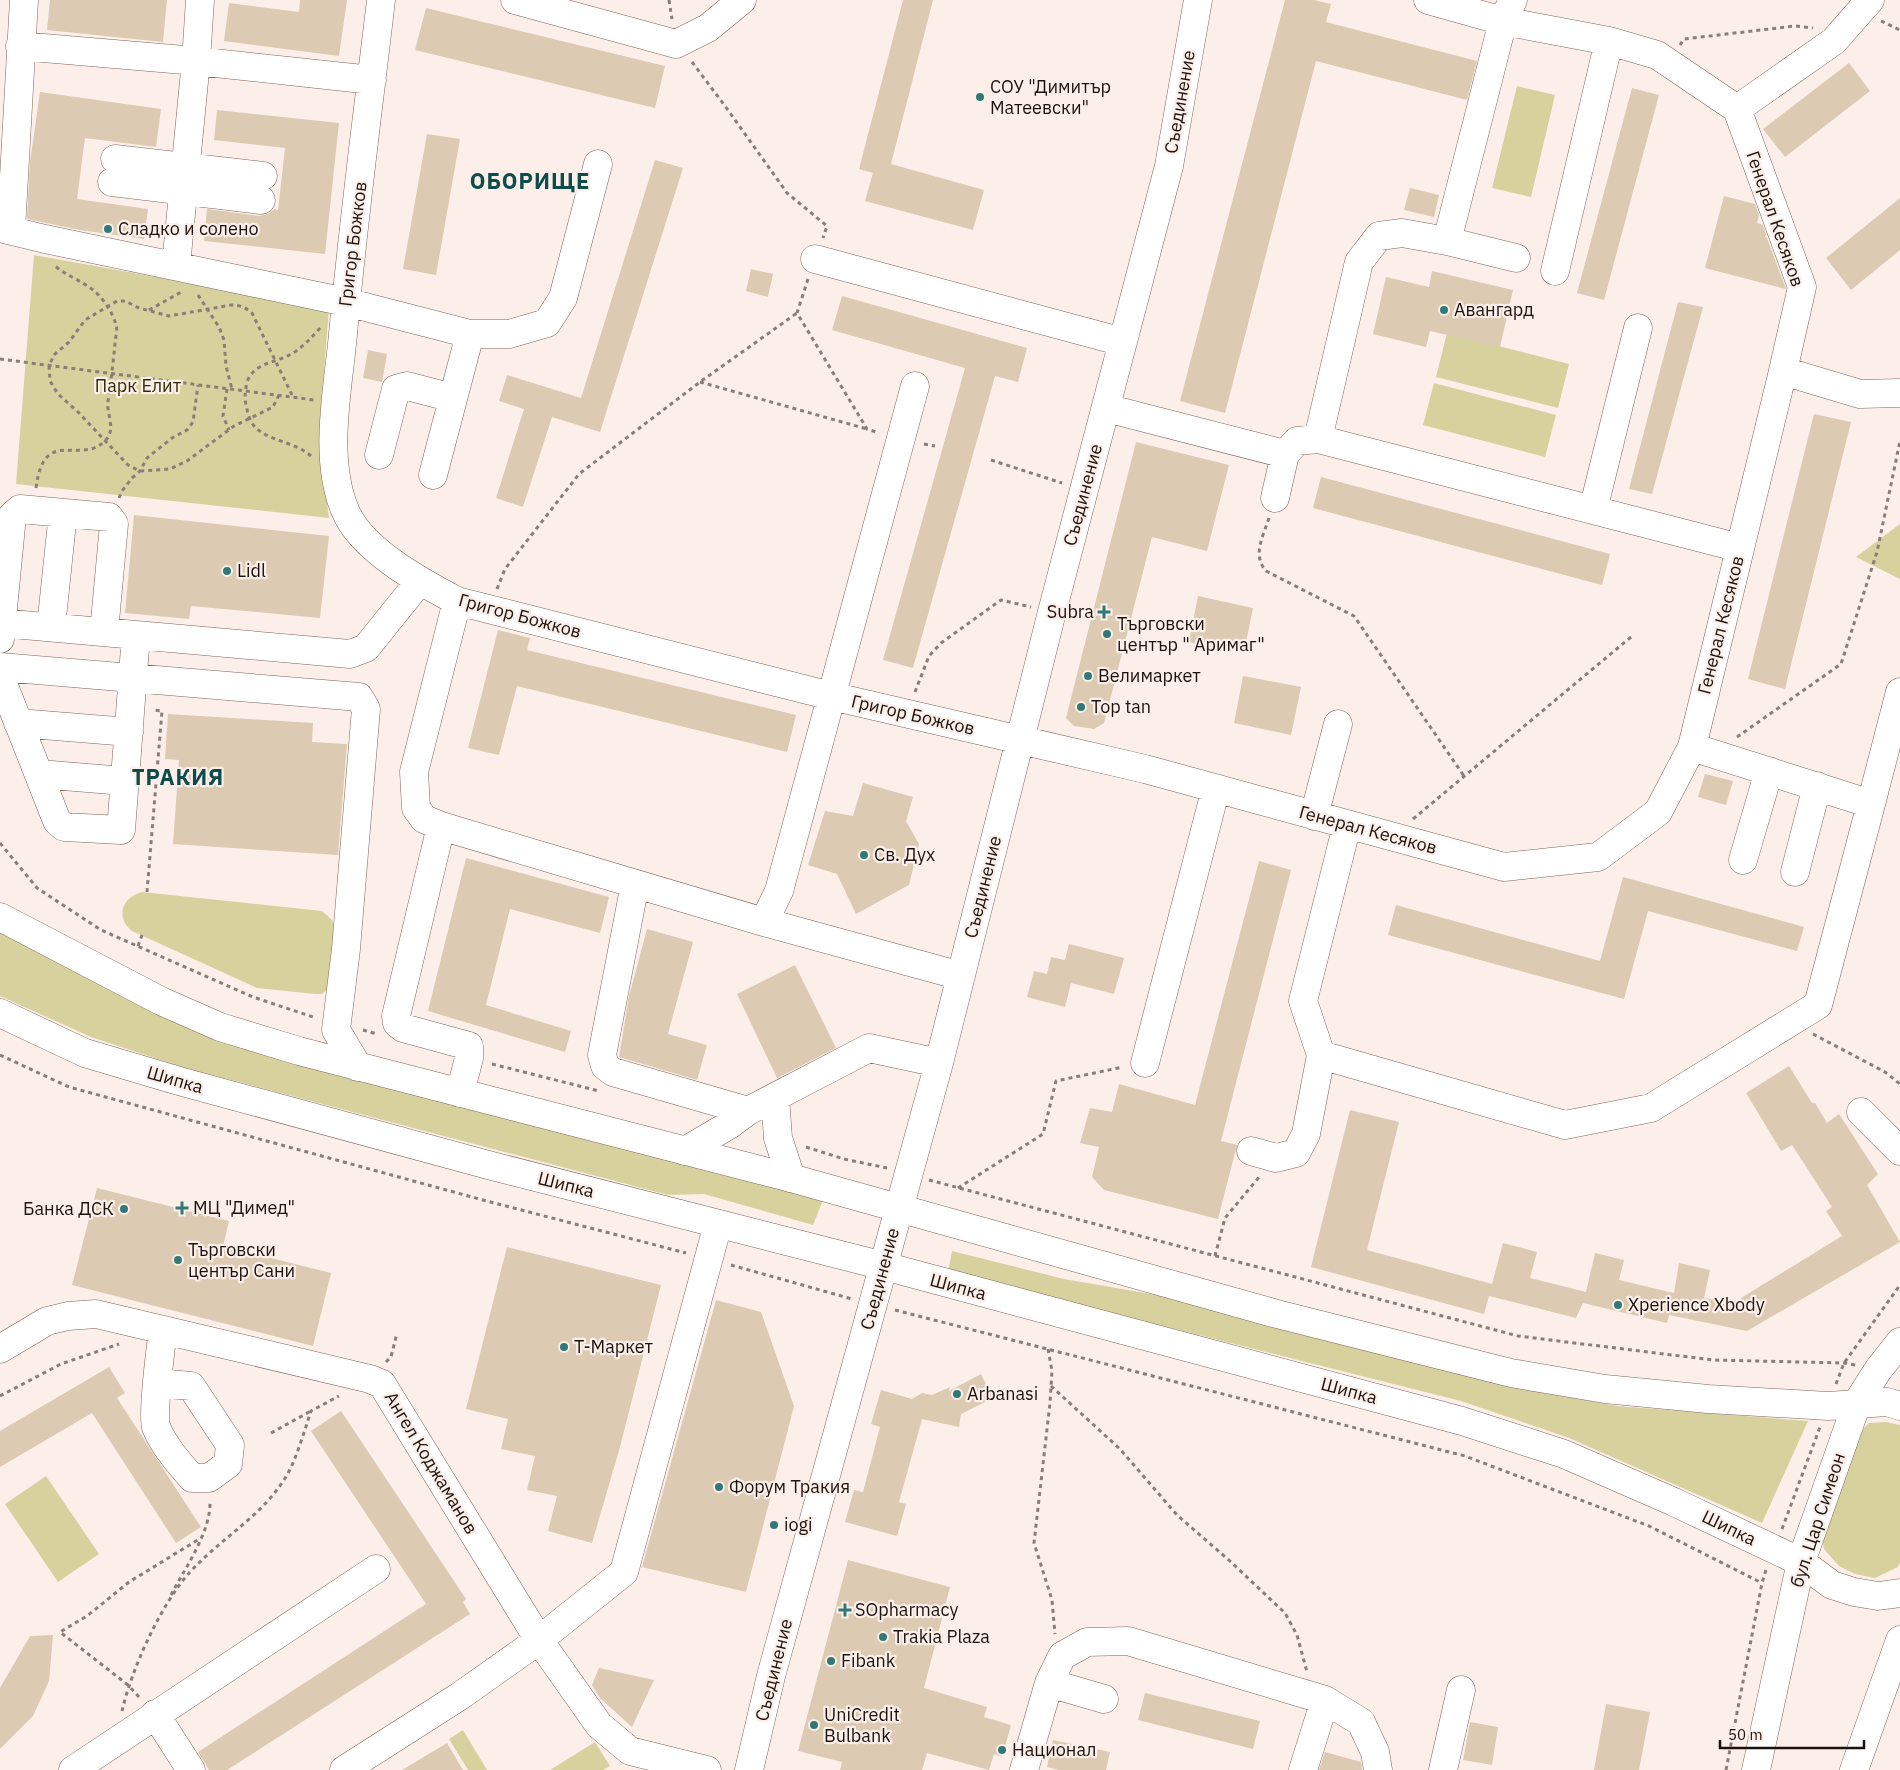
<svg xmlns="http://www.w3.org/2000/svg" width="1900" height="1770" font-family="'IBM Plex Sans',sans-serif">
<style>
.green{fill:#d7d29d}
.building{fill:#ddcab2}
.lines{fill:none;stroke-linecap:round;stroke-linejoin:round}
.minor-casing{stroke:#7e6459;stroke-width:29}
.major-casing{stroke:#7e6459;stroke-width:29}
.path{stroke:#8a7e7a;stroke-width:3;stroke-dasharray:4 4;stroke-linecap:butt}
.minor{stroke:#fff;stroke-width:28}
.major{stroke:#fff;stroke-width:28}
.poi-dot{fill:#307977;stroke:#fcefea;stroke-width:2}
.labels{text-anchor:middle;stroke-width:4.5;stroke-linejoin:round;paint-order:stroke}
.poi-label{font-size:18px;fill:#1c120e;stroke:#fcefea;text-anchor:start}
.street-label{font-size:18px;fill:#1c120e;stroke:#fcefea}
.park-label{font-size:18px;fill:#302c04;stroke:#fcefea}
.district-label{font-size:22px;font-weight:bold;letter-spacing:1px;fill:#0c4c4a;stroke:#fcefea}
</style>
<rect width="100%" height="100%" fill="#fcefea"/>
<!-- green -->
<path class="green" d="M1517 86 1555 95 1531 197 1492 188Z
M34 255 329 308 319 436 329 518 16 484Z
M1447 333 1569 364 1558 408 1436 377Z
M1434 383 1556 415 1545 457 1423 425Z
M1900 524V579L1856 557Z
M142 892 322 911 332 920 335 929 329 988 322 994H315L257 988 132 931C115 917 122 897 142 892Z
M0 928 150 1009 823 1200 813 1225 704 1194 668 1195 182 1067 91 1037 0 996Z
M952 1251 1064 1279 1174 1298 1507 1386 1617 1406 1808 1421 1762 1523 1569 1438 1461 1401 948 1272Z
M1886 1422 1900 1425V1562L1898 1567 1875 1578 1855 1574 1839 1566 1824 1549 1822 1537 1854 1438 1869 1423Z
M46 1476 99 1554 58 1582 5 1504Z
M463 1730 487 1770H468L449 1739Z
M595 1742 610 1766 603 1770H550Z"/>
<!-- building -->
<path class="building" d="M50 0H167L163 42 47 30Z
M300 0H347L339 56 224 41 229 3 299 12Z
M903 0H933L891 164 984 190 973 230 865 201 873 173 859 169Z
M1285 0H1314L1331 4 1326 22 1477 61 1467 100 1316 61 1225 413 1180 401Z
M426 8 665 66 655 108 415 50Z
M1849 63 1870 91 1785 157 1763 129Z
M1632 88 1659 95 1604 300 1577 293Z
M40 92 161 109 156 147 85 138 77 199 148 209 144 239 80 230 27 219 30 162Z
M217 110 339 123 325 254 204 241 207 209 259 216 268 214 274 209 278 210 285 148 214 140Z
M427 134 460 139 436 275 403 269Z
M655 160 683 168 600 432 552 417 523 507 496 498 524 409 499 401 507 375 581 398Z
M1410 188 1439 195 1434 217 1404 210Z
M1724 196 1755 204 1759 215 1757 223 1763 225 1766 234 1765 237 1767 238 1786 289 1705 268Z
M1900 198V250L1851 290 1826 258Z
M751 269 773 274 768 297 746 291Z
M1432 271 1513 290 1500 347 1430 331 1426 347 1373 334 1386 277 1429 287Z
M842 296 1027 348 1018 382 995 376 913 668 883 660 965 368 832 330Z
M1678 302 1703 307 1652 494 1629 489Z
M368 350 387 354 382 382 363 378Z
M1814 414 1851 422 1785 689 1748 679Z
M1136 442 1229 465 1207 551 1152 537 1104 723 1094 729 1074 726 1066 718Z
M1321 477 1610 554 1602 585 1313 508Z
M134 515 329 536 320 618 191 606 189 619 125 613Z
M1198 596 1253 608 1244 653 1189 642Z
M498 630 530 638 527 650 796 715 787 752 517 686 499 755 468 748Z
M1243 676 1301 687 1291 735 1234 723Z
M168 714 313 723 312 742 347 744 338 855 173 844 179 760 165 759Z
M1705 774 1733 781 1726 805 1698 797Z
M863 783 913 797 906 821 919 844 909 885 856 914 837 874 808 865 825 811 853 816Z
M466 858 609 897 600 933 510 909 486 1005 571 1031 565 1052 428 1011Z
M1259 861 1291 870 1221 1141 1237 1145 1218 1219 1104 1190 1092 1177 1099 1147 1080 1143 1090 1108 1112 1112 1119 1084 1195 1105Z
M1623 877 1804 927 1797 951 1648 911 1624 999 1388 935 1396 905 1600 961Z
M647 929 693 942 668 1034 707 1045 697 1080 619 1057 629 996Z
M1069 944 1124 958 1114 994 1071 983 1065 1007 1027 997 1034 971 1047 974 1051 957 1065 960Z
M795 965 836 1048 777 1078 737 994Z
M1789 1066 1812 1103H1815L1827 1123 1839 1114 1878 1174 1867 1185 1900 1242 1747 1331 1669 1315 1667 1323 1583 1303 1576 1318 1489 1296 1484 1314 1311 1267 1350 1110 1399 1122 1367 1250 1492 1284 1503 1243 1537 1252 1530 1278 1586 1292 1595 1253 1624 1260 1619 1280 1674 1293 1679 1263 1710 1270 1704 1298 1733 1303 1842 1236 1826 1211 1832 1207 1792 1145 1781 1151 1746 1093Z
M97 1188 229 1221 223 1246 331 1273 313 1346 72 1285Z
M507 1247 661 1285 620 1447 592 1543 548 1531 557 1496 527 1490 535 1456 501 1449 508 1419 466 1409Z
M716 1300 761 1312 794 1406 746 1592 642 1567Z
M109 1367 125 1393 117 1398 201 1527 176 1543 92 1413 0 1467V1431Z
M981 1374 993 1398 961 1414 959 1427 922 1419 899 1502 906 1504 897 1536 845 1522 854 1490 863 1492 880 1427 871 1424 881 1390 912 1399 922 1393 932 1395 950 1387 949 1391Z
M341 1411 466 1599 463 1602 470 1614 227 1770H209L198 1752 426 1604 311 1431Z
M848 1560 950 1587 924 1688 987 1707 984 1717 1011 1725 1002 1757 994 1754 989 1770 927 1753 922 1770H840L842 1762 798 1751Z
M53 1635 49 1681 33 1716 0 1749V1688L30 1636Z
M599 1668 654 1680 632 1727 600 1698 592 1685Z
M1145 1693 1260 1721 1253 1749 1138 1720Z
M1606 1704 1650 1712 1639 1770H1594Z
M1470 1722 1498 1727 1492 1765 1463 1760Z
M1053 1740 1110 1752 1106 1770H1059L1047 1767Z
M447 1743 463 1770H402Z
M1325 1752 1361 1762 1362 1770H1319Z"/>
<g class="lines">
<!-- minor casing -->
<g class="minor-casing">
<path id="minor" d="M381 0C368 111 353 223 343 334 338 390 323 457 345 510 361 550 421 582 457 601L831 696 1145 769 1504 867 1598 857 1658 812 1692 747 1783 371 1802 287 1737 109 1657 55 1609 41 1503 21 1428 0
M515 0 676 44 708 28 742 0
M1513 0 1503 21 1447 241 1516 258
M20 46 196 61 372 80
M1737 109 1834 41 1870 0
M115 159 263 176
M112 182 261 200
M0 228 45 239 346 302 470 334H509L547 323 563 298 598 164
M11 230 24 0
M815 259 1123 342
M176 265 196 61 200 0
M1555 271 1609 41
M1783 371 1860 394 1900 393
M1106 408 1285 454
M1318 439 1359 262 1379 236 1402 233 1447 241
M379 455 396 389 407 386 453 398
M433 475 470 334
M1275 498 1285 454 1297 441 1318 439 1740 548
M1593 510 1638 328
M457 601 414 772 416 808 424 819 441 826 764 922 779 891 915 386
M0 623 350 654 366 648 419 582
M51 627 63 513
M0 639 12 516 20 509 109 517 114 524 104 632
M0 667 359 697 366 709 346 949 336 1030 358 1067
M0 676 57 821 64 827 121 830 136 635
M18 723 129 732
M1692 747 1871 804 1900 692
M39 774 124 781
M1314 816 1338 724
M1347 825 1303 1001 1321 1055 1565 1125 1651 1108 1818 1005 1871 804
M441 826 396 1016 397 1023 403 1028 469 1046V1058L460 1093
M1743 860 1769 771
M1795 872 1817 786
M635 884 602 1055 605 1066 613 1072 748 1111
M764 922 961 976
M1145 1063 1216 788
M775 1097 778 1138 791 1178
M1861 1112 1900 1151
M685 1151 729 1125 748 1111 869 1048 939 1063
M1251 1151 1276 1158 1296 1153 1306 1134 1321 1055
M0 1349 47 1321 68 1316 96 1314 370 1379 382 1384 539 1640 599 1725 630 1751 707 1770
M158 1383 191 1386 230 1445 228 1464 209 1478H192C178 1462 164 1446 156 1427 152 1418 161 1345 163 1330
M1857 1403 1878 1370 1900 1342
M1049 1683 1104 1699
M155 1714 191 1770
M73 1770 376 1569
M344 1770 460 1696 539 1640 624 1572 718 1224
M749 1770 771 1676 939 1063 1052 612 1169 166 1198 0
M1024 1770 1049 1683 1062 1656 1087 1642 1128 1641 1325 1700 1361 1722 1375 1752 1378 1770
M1303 1770 1325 1700
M1443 1770 1461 1690"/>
</g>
<!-- major casing -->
<g class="major-casing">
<path id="major" d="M0 917 161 1001 220 1027 299 1051 791 1178 1277 1314 1511 1373 1605 1389 1708 1399 1828 1406 1887 1402 1900 1406
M0 1013 85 1053 179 1081 492 1166 884 1266 1462 1421 1564 1454 1674 1502 1801 1562 1832 1585 1854 1592 1878 1596 1900 1593
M1756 1770 1801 1562 1857 1403
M1854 1770 1900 1640"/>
</g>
<!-- path -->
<path class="path" d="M669 0 672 19
M1881 21 1900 30
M1680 45 1684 39 1795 26 1813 28
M692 62 728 110 787 193 827 226 823 238
M808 279 797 313 867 429 879 433
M198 295 219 327 224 340 226 366 232 389
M149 310 183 291
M0 359 314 400
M700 382 867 429
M227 389 223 416 229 430
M279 395 273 407 234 426 187 461 170 469 140 471 128 465 78 412 58 394 50 381 49 365 55 354 69 342 85 320 117 301H125L139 308 169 316 231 305C240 305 245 307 252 313L293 397
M924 444 935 446
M311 456C295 442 273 442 257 429 251 424 248 415 247 409 244 399 245 392 247 382 254 362 277 363 293 353 304 346 312 337 321 327
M991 460 1062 483
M36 488C44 425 79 466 105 441 117 429 106 414 108 401 111 382 113 363 115 344 115 338 118 330 116 325 113 313 103 298 93 290 82 281 67 276 55 266
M119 498 122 491 132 478 140 471 147 458 172 438 187 430 193 422 198 385
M1269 518C1263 537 1252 555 1266 571L1354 616 1464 776
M497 589 505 569 579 474 700 382 797 313
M915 692 929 656 941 643 1001 600 1031 607
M1737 737 1841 664 1877 552 1900 441
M1413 819 1631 637
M0 843 37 888 101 930 253 997 316 1018
M147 892 162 711 152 710
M138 946 142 935
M363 1030 377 1034
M1813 1034 1885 1072 1900 1084
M0 1055 69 1087 483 1200 686 1253
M492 1064 599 1091
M806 1147 844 1159 887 1168
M929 1180 1518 1336 1713 1360 1844 1363 1855 1365
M958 1188 1043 1134 1056 1081 1123 1067
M1215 1256 1225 1218 1260 1176
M731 1265 852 1299
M895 1310 1465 1456 1649 1526 1762 1583
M1048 1349 1052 1371 1050 1403 1034 1543 1052 1600 1055 1634
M386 1362 391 1357 397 1333
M1836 1384 1844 1363 1900 1285
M1051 1386 1120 1449 1177 1515 1231 1562 1285 1613 1297 1635 1307 1672
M0 1396 61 1364 119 1344
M271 1433 311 1411
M1782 1529 1820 1427
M171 1595C185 1568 211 1532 210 1501
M139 1697 128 1685 60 1632 87 1616 129 1582 201 1538
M122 1711C132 1668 161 1604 190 1572 222 1537 262 1517 287 1475 296 1460 305 1429 311 1411L339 1396
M1726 1770 1762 1583 1766 1570"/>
<!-- minor -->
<use href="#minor" class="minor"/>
<!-- major -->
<use href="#major" class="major"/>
</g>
<!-- markers -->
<g class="poi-dot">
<circle cx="980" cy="97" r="5"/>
<circle cx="108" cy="229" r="5"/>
<circle cx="1444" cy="310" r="5"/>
<circle cx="227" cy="571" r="5"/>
<path d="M1101.5 604.5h5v5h5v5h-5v5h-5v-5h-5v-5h5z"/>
<circle cx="1107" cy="634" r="5"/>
<circle cx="1088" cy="676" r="5"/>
<circle cx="1081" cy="707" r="5"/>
<circle cx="864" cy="855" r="5"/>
<path d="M179.5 1200.5h5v5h5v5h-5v5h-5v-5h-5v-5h5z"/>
<circle cx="124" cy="1209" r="5"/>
<circle cx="178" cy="1260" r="5"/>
<circle cx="1618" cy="1305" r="5"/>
<circle cx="564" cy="1347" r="5"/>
<circle cx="957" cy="1394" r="5"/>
<circle cx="719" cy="1487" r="5"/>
<circle cx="774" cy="1525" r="5"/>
<path d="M842.5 1602.5h5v5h5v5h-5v5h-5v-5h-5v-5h5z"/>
<circle cx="883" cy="1637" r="5"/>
<circle cx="831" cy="1661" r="5"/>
<circle cx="814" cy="1725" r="5"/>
<circle cx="1002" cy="1750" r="5"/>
</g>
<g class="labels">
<!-- poi labels -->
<g class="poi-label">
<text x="990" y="93">СОУ "Димитър<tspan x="990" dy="21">Матеевски"</tspan></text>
<text x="118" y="235">Сладко и солено</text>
<text x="1454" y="316">Авангард</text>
<text x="237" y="577">Lidl</text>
<text x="1094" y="618" text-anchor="end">Subra</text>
<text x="1117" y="630">Търговски<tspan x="1117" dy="21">център " Аримаг"</tspan></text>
<text x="1098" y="682">Велимаркет</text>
<text x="1091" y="713">Top tan</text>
<text x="874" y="861">Св. Дух</text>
<text x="193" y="1214">МЦ "Димед"</text>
<text x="114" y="1215" text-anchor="end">Банка ДСК</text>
<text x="188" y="1256">Търговски<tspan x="188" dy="21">център Сани</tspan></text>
<text x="1628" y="1311">Xperience Xbody</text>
<text x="574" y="1353">Т-Маркет</text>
<text x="967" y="1400">Аrbanasi</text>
<text x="729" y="1493">Форум Тракия</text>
<text x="784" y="1531">iogi</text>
<text x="855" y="1616">SOpharmacy</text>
<text x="893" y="1643">Trakia Plaza</text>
<text x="841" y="1667">Fibank</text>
<text x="824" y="1721">UniCredit<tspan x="824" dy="21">Bulbank</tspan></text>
<text x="1012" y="1756">Национал</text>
</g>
<!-- street labels -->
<g class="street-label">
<text transform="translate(1180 102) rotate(-80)" y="6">Съединение</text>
<text transform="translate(1775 219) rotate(71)" y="6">Генерал Кесяков</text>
<text transform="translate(353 244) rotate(-83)" y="6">Григор Божков</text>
<text transform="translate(1083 495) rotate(-75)" y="6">Съединение</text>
<text transform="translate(520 616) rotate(15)" y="6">Григор Божков</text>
<text transform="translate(1721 625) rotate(-76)" y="6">Генерал Кесяков</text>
<text transform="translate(913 715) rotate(13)" y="6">Григор Божков</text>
<text transform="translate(1368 830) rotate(15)" y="6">Генерал Кесяков</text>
<text transform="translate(983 887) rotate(-76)" y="6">Съединение</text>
<text transform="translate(175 1080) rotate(16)" y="6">Шипка</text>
<text transform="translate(566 1185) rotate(14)" y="6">Шипка</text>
<text transform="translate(880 1279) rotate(-75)" y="6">Съединение</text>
<text transform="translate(958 1287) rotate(15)" y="6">Шипка</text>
<text transform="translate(1349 1391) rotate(15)" y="6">Шипка</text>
<text transform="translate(431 1463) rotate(59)" y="6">Ангел Коджаманов</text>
<text transform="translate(1818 1520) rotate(-72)" y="6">бул. Цар Симеон</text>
<text transform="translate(1729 1528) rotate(26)" y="6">Шипка</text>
<text transform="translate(774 1670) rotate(-76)" y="6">Съединение</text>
</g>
<!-- park labels -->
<g class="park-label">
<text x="138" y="392">Парк Елит</text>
</g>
<!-- district labels -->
<g class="district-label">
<text x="530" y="189">ОБОРИЩЕ</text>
<text x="178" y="785">ТРАКИЯ</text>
</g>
</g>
<!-- scale -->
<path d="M1720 1740v8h144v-8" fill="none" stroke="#1c120e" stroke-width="2.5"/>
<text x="1728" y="1740" font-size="15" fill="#1c120e" stroke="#fcefea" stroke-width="4" paint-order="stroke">50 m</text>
</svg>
